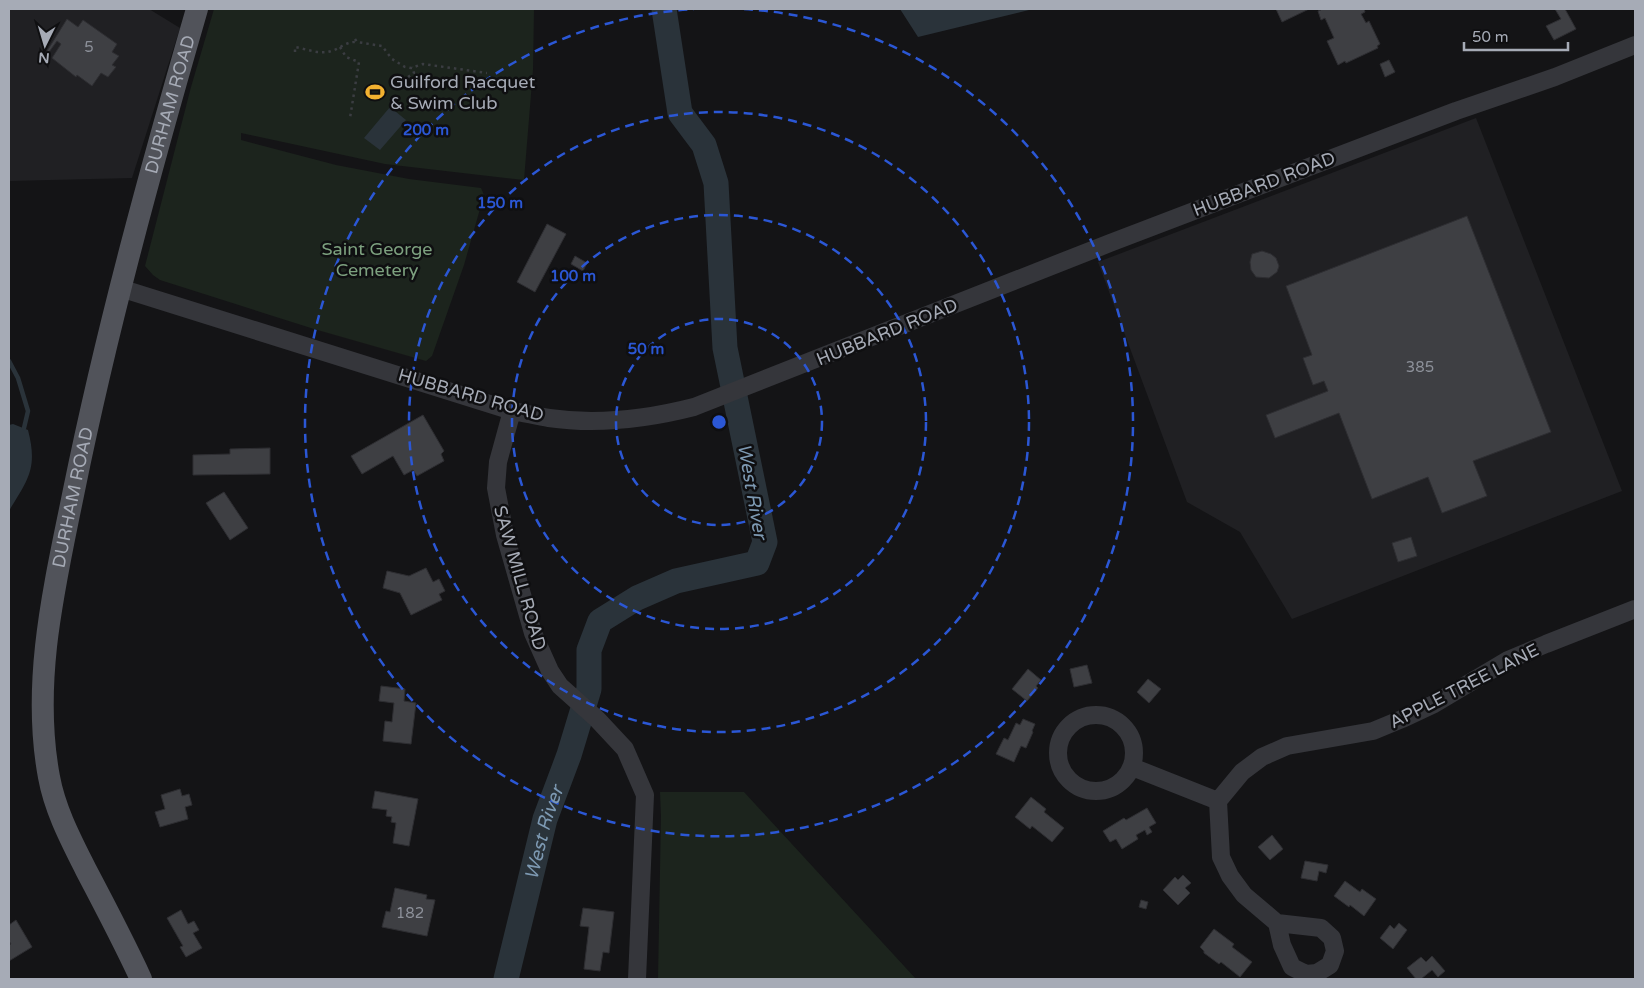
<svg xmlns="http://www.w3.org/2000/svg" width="1644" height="988" font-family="'Varela Round',sans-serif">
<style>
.built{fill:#202023}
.green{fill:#1c241d}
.water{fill:#2a333a}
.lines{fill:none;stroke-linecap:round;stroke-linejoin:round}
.stream{stroke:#2a333a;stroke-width:4.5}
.river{stroke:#2a333a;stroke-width:25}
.building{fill:#3e3f43;stroke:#2e2e32}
.path{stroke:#3b3d42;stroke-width:2.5;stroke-dasharray:2.5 4;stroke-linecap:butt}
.minor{stroke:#35363b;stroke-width:18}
.major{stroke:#51535a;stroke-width:22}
.ring{fill:none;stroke:#2b57d5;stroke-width:2.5;stroke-dasharray:9 6}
.labels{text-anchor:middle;stroke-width:5;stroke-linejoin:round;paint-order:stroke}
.number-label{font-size:15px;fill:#8c9099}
.poi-label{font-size:18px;fill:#a6abb6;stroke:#0f0f11;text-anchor:start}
.street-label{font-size:18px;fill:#a6abb6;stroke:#0f0f11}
.park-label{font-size:18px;fill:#7da17f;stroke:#0f0f11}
.water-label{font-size:19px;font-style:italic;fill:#7d99b2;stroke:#0f0f11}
.centre{fill:#2b57d5;stroke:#0f0f11;stroke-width:2.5}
.ring-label{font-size:15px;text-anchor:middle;font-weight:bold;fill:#2b57d5;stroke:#0f0f11;stroke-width:5;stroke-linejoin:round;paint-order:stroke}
</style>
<rect width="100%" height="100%" fill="#141416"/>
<!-- built -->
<path class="built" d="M9 9H149L180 28 132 178 9 181Z
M1476 118 1622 491 1292 619 1240 532 1187 502 1098 262Z"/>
<!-- green -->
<path class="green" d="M214 9H534L533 70 524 180 385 164 241 133V140L336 165 409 179 481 188 484 195 464 265 432 356 426 361 314 329 160 280 153 275 145 266 191 87Z
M660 792H744L916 979H658L661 816Z"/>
<!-- water -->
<path class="water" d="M900 9H1033L918 37Z
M390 107 406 120 380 150 364 138Z
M13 424 28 430C38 469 28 479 9 511V425Z"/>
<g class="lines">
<!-- stream -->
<path class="stream" d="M9 361 18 378 28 411 24 428"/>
<!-- river -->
<path class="river" id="s1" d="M506 979 545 819 569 755 589 689V650L600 621 637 598 676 581 757 563 765 542 725 348 716 183 704 145 680 113 664 9"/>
</g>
<!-- building -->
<path class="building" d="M1276 9H1309L1282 22Z
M1320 9H1364L1365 12 1361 14 1366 23 1369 21 1380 44 1377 46 1378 48 1346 63 1345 61 1338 65 1327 41 1334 38 1325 18 1321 20 1318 11 1321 10Z
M1555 9H1565L1576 29 1554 40 1546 26 1561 19Z
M67 19 78 27 83 20 117 44 112 52 119 56 112 65 116 67 108 77 101 73 92 86 77 75 76 77 52 58 61 44 57 41 49 52 47 51Z
M1389 60 1395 72 1385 77 1380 64Z
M1467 216 1551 432 1473 461 1487 496 1442 513 1428 477 1372 499 1339 413 1275 438 1266 415 1328 391 1324 381 1313 385 1303 358 1312 355 1286 286Z
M547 224 566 234 535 292 517 282Z
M1262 251 1271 254 1276 258 1279 266 1277 272 1269 278 1256 277 1251 270 1250 262 1252 254Z
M575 256 587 263 583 271 571 264Z
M423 415 444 451 441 454 444 461 417 476 413 470 404 475 393 456 362 474 351 456Z
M270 448V474L193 475V455L230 454V449Z
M224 492 248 528 230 540 206 503Z
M1411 537 1417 556 1398 562 1392 543Z
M426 568 433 582 439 579 445 591 439 594 442 600 411 615 400 593 383 588 387 571 409 576Z
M1087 665 1092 683 1074 687 1070 669Z
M1028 669 1041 680 1036 686 1038 688 1027 701 1012 689Z
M1148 679 1161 689 1149 703 1137 692Z
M381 686 405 689 404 701 416 703 411 744 383 741 385 721 392 722 394 703 379 701Z
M1023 719 1035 724 1032 731 1033 732 1026 748 1021 746 1014 762 996 754 1004 738 1008 740 1016 723 1020 725Z
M180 789 182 796 189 794 192 805 185 807 188 819 160 827 155 812 165 809 161 795Z
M375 791 418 799 409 846 393 843 396 823 391 822 392 817 386 816 387 810 372 808Z
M1031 797 1046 809 1044 812 1064 828 1052 842 1032 826 1030 829 1015 817Z
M1147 808 1156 823 1149 827 1152 832 1147 835 1145 830 1136 835 1138 839 1122 849 1116 839 1110 842 1103 831 1124 818 1126 820Z
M1272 835 1283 849 1270 860 1258 847Z
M1305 861 1328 865 1326 873 1319 871 1317 881 1301 878Z
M1183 875 1191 883 1185 888 1190 893 1178 905 1163 890 1175 877 1178 880Z
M1345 881 1360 892 1362 889 1376 899 1364 916 1350 905 1349 907 1334 896Z
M395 888 427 895 426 899 435 900 427 936 382 927 386 911 390 912Z
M1141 900 1148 902 1146 909 1139 907Z
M583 908 614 912 609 953 603 952 600 971 584 969 589 927 580 926Z
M181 910 188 924 194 921 199 930 193 933 202 948 186 957 180 947 183 946 167 918Z
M16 920 32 947 9 961V945L11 944 9 941V925Z
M1399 923 1407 930 1393 949 1380 938 1390 925 1394 929Z
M1214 929 1234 944 1232 947 1252 962 1240 977 1221 962 1219 964 1204 953V951L1200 947Z
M1432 956 1445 971 1438 977 1432 970 1421 979H1416L1407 968 1421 957 1426 962Z"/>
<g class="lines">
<!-- path -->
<path class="path" d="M355 39 357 42 382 46 392 59 405 67 411 68 423 64 487 73
M340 47 346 57 359 62 350 118
M295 52V47C306 49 321 55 331 51 340 49 346 41 357 42
M408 77 414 73 412 67"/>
<!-- minor -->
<path class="minor" d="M120 288 512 411C524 413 537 416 549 418 597 425 647 419 694 407L1110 243 1456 111 1555 77 1635 45
M512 411 498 462 496 488 505 535 533 633 550 671 560 686 597 719 625 749 645 795 637 979
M1058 753a38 38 0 1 1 76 0a38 38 0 1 1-76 0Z
M1132 767 1218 801 1242 772 1262 757 1287 746 1373 731 1402 719 1434 704 1508 660 1546 644 1635 609
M1218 801 1221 857 1230 876 1244 895 1277 923 1282 945 1292 967 1306 974 1317 973 1330 965 1335 951 1332 938 1321 928 1277 923"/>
<!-- major -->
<path class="major" id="s2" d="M141 979C124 942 105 906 86 870 71 840 55 810 49 777 31 681 55 584 74 490 107 328 151 168 197 9"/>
</g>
<!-- distance rings -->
<g class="ring">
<circle cx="719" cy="422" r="103"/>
<circle cx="719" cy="422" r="207"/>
<circle cx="719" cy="422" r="310"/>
<path d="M744 9A414 414 0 1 1 694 9"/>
</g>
<!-- icons -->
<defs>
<g id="stadium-bare" transform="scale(1.5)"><path d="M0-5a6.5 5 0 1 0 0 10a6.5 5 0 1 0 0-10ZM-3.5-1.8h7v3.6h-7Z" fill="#f2b130" stroke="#0f0f11" stroke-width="2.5" paint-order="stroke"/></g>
</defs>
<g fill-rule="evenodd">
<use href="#stadium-bare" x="375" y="92"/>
</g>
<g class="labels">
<!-- number labels -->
<g class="number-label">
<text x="89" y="52">5</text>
<text x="1420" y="372">385</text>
<text x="410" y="918">182</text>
</g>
<!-- poi labels -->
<g class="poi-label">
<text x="390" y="88">Guilford Racquet<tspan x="390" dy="21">&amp; Swim Club</tspan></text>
</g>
<!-- street labels -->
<g class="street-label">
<text dy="6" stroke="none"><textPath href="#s2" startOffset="910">DURHAM ROAD</textPath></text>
<text transform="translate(1264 184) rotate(-21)" y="6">HUBBARD ROAD</text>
<text transform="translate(887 332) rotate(-22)" y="6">HUBBARD ROAD</text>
<text transform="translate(471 395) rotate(16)" y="6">HUBBARD ROAD</text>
<text dy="6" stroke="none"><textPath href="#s2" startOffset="505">DURHAM ROAD</textPath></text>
<text transform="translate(520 578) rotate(74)" y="6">SAW MILL ROAD</text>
<text transform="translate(1464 686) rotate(-27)" y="6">APPLE TREE LANE</text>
</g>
<!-- park labels -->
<g class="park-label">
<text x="377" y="255">Saint George<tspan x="377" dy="21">Cemetery</tspan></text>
</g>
<!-- water labels -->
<g class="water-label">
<text transform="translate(753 491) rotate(80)" y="7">West River</text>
<text dy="7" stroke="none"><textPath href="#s1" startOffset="151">West River</textPath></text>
</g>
</g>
<circle cx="719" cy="422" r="8" class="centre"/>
<g class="ring-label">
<text x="426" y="135">200 m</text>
<text x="500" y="208">150 m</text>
<text x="573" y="281">100 m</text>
<text x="646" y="354">50 m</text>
</g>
<!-- border -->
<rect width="1644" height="988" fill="none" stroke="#a6abb6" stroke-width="20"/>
<!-- north arrow -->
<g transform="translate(45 45) rotate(185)" stroke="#0f0f11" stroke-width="4" paint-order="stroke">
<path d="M0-4L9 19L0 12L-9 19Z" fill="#a6abb6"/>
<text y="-8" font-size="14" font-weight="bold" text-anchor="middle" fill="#a6abb6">N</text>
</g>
<!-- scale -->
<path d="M1464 42v8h104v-8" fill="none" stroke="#a6abb6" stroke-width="2.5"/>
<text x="1472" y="42" font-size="15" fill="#a6abb6" stroke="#0f0f11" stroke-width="4" paint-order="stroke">50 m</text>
</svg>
